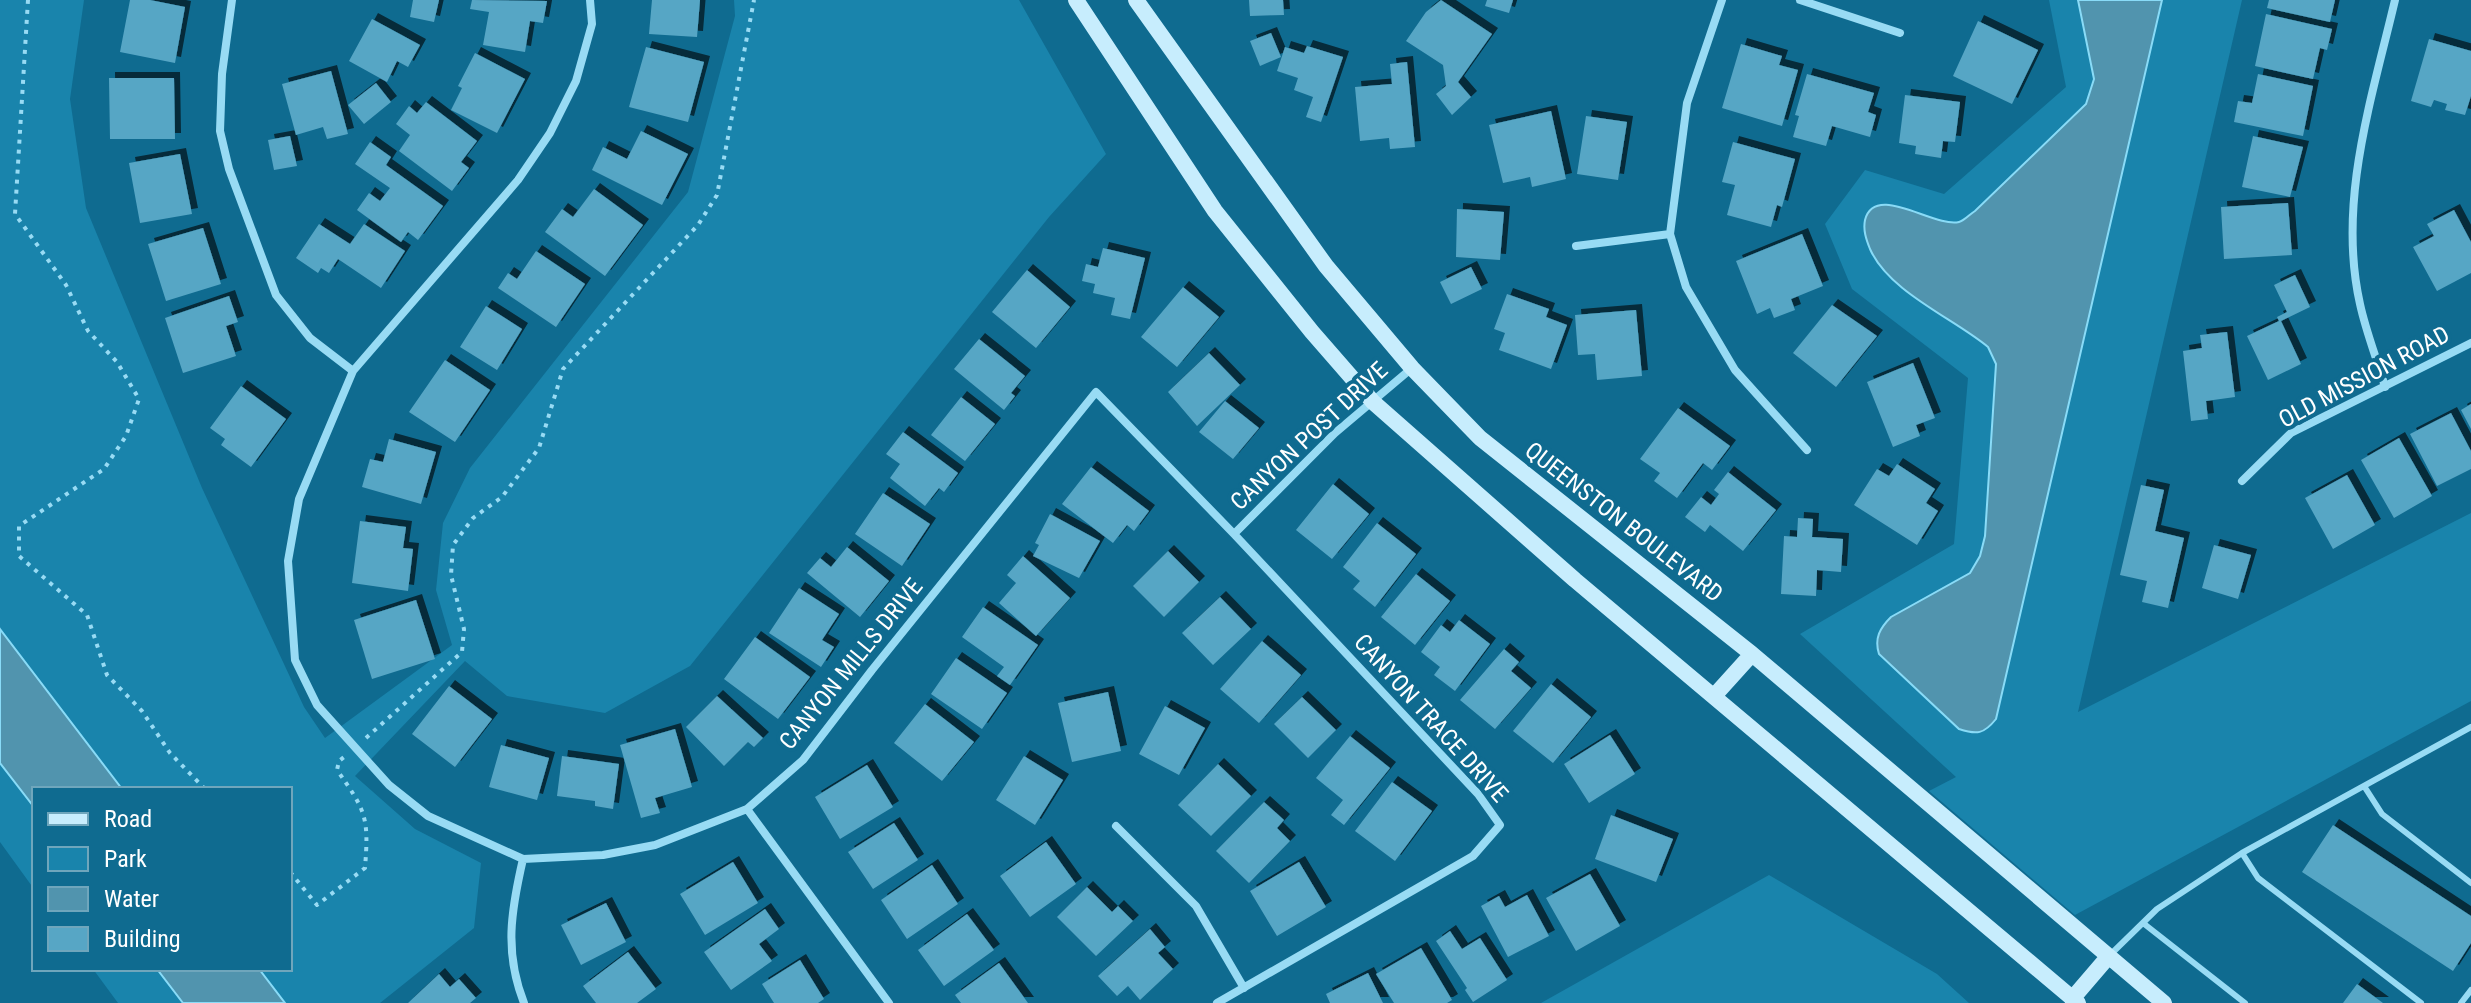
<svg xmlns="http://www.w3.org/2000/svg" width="2471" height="1003" font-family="'Roboto Condensed',sans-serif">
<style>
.green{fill:#1984ac}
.water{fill:#5194ae;stroke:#89dbf7;stroke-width:2}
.building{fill:#57a6c5;filter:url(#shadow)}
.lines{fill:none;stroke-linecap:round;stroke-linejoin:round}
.path{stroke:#98dbf4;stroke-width:4;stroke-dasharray:4 6;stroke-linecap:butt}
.service{stroke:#98dbf4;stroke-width:6}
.minor{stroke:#98dbf4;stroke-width:8}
.secondary{stroke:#c7edfd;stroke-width:16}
.labels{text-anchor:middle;stroke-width:8;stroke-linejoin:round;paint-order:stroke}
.street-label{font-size:24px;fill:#fff;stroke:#0f6b90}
</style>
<defs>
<filter id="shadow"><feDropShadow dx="6" dy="-6" stdDeviation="0" flood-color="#0009"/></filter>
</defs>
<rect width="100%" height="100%" fill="#0f6b90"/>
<!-- green -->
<path class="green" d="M0 0H84L70 99 86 208 202 488 304 707 325 738 452 645 436 590 443 523 470 468 688 192 735 16 734 0H1019L1106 154 1049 217 690 666 605 713 507 696 465 661 355 776 415 829 481 863 474 928 380 1003H118L93 969H290V789H34V889L0 842Z
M2049 0H2242L2078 712 2471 513V701L2075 915 1929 791 1956 777 1800 634 1954 544 1968 378 1852 289 1825 224 1865 170 1944 194 2066 87Z
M1769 875 1937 974 1969 1003H1541Z"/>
<!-- water -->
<path class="water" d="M2078 0H2162L1996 719C1984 734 1977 735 1959 729L1879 654C1874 638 1880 628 1891 617L1970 573 1980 556 1985 536 1996 364 1988 347C1953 318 1889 292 1870 249 1866 239 1863 230 1865 220 1875 182 1934 228 1959 222 1964 221 1970 214 1975 211L2086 104 2094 79Z
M0 629 122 789H34V807L0 763Z
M157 969H259L285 1003H183Z"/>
<!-- building -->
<path class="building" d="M130 0H150L185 7 175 63 120 52Z
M413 0H439L434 22 410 17Z
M472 0 547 1 543 23 530 21 525 52 483 45 489 12 470 9Z
M652 0H700L697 37 649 34Z
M1249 0H1283L1284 15 1250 16Z
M1441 0 1492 34 1458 82 1471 97 1452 115 1436 94 1446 86 1443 65 1406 41 1426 12Z
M1487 0H1513L1509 13 1485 6Z
M2269 0H2335L2330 22 2267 8Z
M2266 14 2332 29 2327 50 2320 48 2313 79 2255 66Z
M372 19 420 45 408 67 397 61 387 82 349 61Z
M1978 21 2038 50 2012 104 1953 76Z
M1271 33 1281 57 1260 66 1250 41Z
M2429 39 2471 51V96L2465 115 2445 110 2447 104 2434 100 2431 107 2411 101Z
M1741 44 1782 56 1779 65 1798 70 1782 126 1722 108Z
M1307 46 1343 57 1321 122 1306 117 1313 97 1294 90 1298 78 1277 71 1285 47 1304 53Z
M646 47 704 62 688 122 629 107Z
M475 53 525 79 497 133 451 110 462 88 458 86Z
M1407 62 1415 147 1390 149 1389 138 1360 141 1355 87 1392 84 1390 64Z
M331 71 348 134 327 139 323 127 296 135 282 84Z
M1807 74 1874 93 1868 112 1876 115 1870 137 1832 126 1826 146 1793 137 1799 116 1795 115Z
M2258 74 2313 86 2303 136 2234 122 2238 101 2252 103Z
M109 78H174L175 139H110Z
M376 83 391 102 364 124 348 105Z
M1905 95 1960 102 1955 142 1943 141 1941 158 1915 154 1916 146 1899 143Z
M426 102 477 141 461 162 469 168 452 191 399 151 410 135 396 124 409 106 417 113Z
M1551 111 1566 179 1532 187 1530 177 1503 183 1489 125Z
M1586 116 1627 122 1618 180 1577 174Z
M641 131 688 154 662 205 592 170 603 147 627 159Z
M290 136 297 166 274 170 268 140Z
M2253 136 2303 147 2290 197 2242 187Z
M370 142 391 157 386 165 443 206 418 240 408 232 401 242 357 210 369 193 380 201 390 188 355 164Z
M1733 142 1795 159 1782 207 1777 205 1771 227 1727 215 1735 185 1722 182Z
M180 154 192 214 140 223 129 163Z
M594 189 643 225 605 276 545 232 562 209 573 217Z
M2288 203 2292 255 2224 259 2221 207Z
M1457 209 1504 212 1500 260 1456 257Z
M2454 210 2471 242V273L2437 291 2413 247 2434 236 2427 224Z
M319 224 350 244 364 224 405 251 381 288 338 259 329 273 321 268 318 273 296 258Z
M203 228 221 284 166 301 148 244Z
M1802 234 1823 286 1791 299 1795 310 1774 318 1770 308 1757 314 1736 261Z
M1103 248 1145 258 1130 319 1111 315 1115 298 1093 293 1095 284 1082 281 1086 264 1098 267Z
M536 251 585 284 556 327 498 288 508 273 517 279Z
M1471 267 1482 289 1451 304 1440 282Z
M1027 270 1070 307 1036 348 992 312Z
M2295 275 2310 307 2281 321 2301 364 2268 380 2247 336 2279 321 2277 317 2287 312 2274 285Z
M1183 287 1219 317 1177 367 1141 337Z
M1507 294 1549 309 1546 317 1567 325 1551 369 1499 350 1505 333 1494 329Z
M229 296 238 322 226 326 236 356 183 373 165 318Z
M1832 305 1877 336 1836 387 1793 353Z
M486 306 522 329 497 370 460 347Z
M1636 310 1642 376 1597 380 1595 354 1578 355 1575 315Z
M2227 332 2235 397 2206 401 2208 419 2191 421 2183 351 2202 348 2200 335Z
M979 339 1025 376 1011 393 1015 396 1004 410 954 369Z
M1209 353 1240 385 1197 426 1168 392Z
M445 360 490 390 455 442 409 412Z
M1913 363 1935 418 1916 425 1920 436 1893 447 1867 382Z
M241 386 286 419 251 467 221 445 225 439 210 428Z
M961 397 995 424 965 461 931 435Z
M1225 401 1259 428 1233 459 1199 432Z
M2471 404V429L2461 410Z
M1678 408 1730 446 1712 470 1703 463 1677 498 1654 481 1660 473 1640 459Z
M2451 413 2471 451V469L2437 486 2410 434Z
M903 432 958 473 944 492 939 488 925 506 890 478 900 464 886 454Z
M2399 438 2432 496 2394 518 2361 460Z
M389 439 436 452 421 504 362 487 370 459 383 462Z
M1897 464 1935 489 1926 503 1938 511 1917 545 1854 505 1877 469 1889 476Z
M1091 467 1149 511 1134 531 1127 525 1113 543 1062 504Z
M1728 472 1776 510 1743 551 1710 525 1705 532 1685 517 1701 497 1711 505 1719 494 1714 490Z
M2347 475 2375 525 2333 549 2305 498Z
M1333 484 1369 514 1332 559 1296 530Z
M2141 485 2164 490 2155 531 2184 538 2168 608 2142 602 2147 581 2120 575Z
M883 493 930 524 902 566 855 534Z
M1050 514 1100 541 1079 578 1033 556 1039 545 1035 543Z
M1798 518 1813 519 1812 537 1843 539 1841 572 1817 570 1816 596 1781 594 1784 536 1797 537Z
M360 521 406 527 403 548 413 549 408 591 352 583Z
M1377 523 1416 554 1375 607 1353 589 1360 581 1343 567Z
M2214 545 2251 555 2238 599 2202 588Z
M847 547 889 581 860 617 807 573 820 558 831 567Z
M1168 551 1199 582 1164 617 1133 586Z
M1023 556 1070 598 1036 636 999 603 1016 583 1007 575Z
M1416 574 1450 601 1415 645 1381 617Z
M799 588 839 614 822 640 834 647 821 667 769 633Z
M1220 597 1251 629 1213 665 1182 633Z
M416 600 435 659 372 679 354 620Z
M983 607 1038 645 1010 685 997 676 1004 667 962 637Z
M1459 620 1490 644 1455 691 1434 675 1440 667 1421 652 1441 625 1450 632Z
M755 637 810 677 778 719 724 679Z
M1262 641 1301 675 1259 723 1220 689Z
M1504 649 1519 662 1511 671 1531 688 1495 729 1460 700Z
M956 658 1007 693 982 729 931 694Z
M1551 684 1591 717 1553 763 1513 731Z
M449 686 492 719 455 767 412 734Z
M1108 692 1121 751 1072 762 1058 703Z
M717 696 763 738 754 747 748 742 724 766 686 727Z
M1302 697 1336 730 1308 758 1274 724Z
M925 704 974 742 942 781 894 743Z
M1165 706 1205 728 1179 775 1139 754Z
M675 729 692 787 655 798 660 813 641 818 620 745Z
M1610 735 1635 774 1589 803 1564 764Z
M1350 736 1390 768 1344 825 1331 815 1343 800 1316 778Z
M501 745 549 758 537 800 489 787Z
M562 756 619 764 613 809 595 806V801L557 796Z
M1024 756 1063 780 1035 825 996 800Z
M1218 764 1251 796 1211 836 1178 805Z
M867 765 893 807 840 839 815 797Z
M1392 782 1432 811 1395 861 1355 831Z
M1264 802 1284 820 1277 828 1290 841 1249 883 1216 851Z
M1611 815 1673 839 1656 882 1595 859Z
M894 823 918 860 873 889 848 852Z
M2333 825 2471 916V943L2453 971 2302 872Z
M1046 842 1076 884 1030 917 1000 876Z
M733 862 758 903 705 935 680 894Z
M1299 862 1326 907 1277 936 1250 891Z
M932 865 958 904 907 939 881 900Z
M1590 874 1620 926 1576 951 1546 898Z
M1087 887 1112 912 1118 906 1133 921 1096 956 1057 917Z
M1527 895 1549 936 1508 957 1481 906 1499 896 1505 907Z
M606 903 626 942 581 965 561 925Z
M765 909 779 929 759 944 772 961 731 990 704 952Z
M967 914 994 950 944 986 918 950Z
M1150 929 1165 947 1158 953 1173 969 1140 1000 1128 986 1117 996 1098 976Z
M1450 931 1462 949 1480 938 1507 980 1473 1002 1465 990 1467 988 1436 941Z
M1421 948 1452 1000 1447 1003H1394L1376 974Z
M628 952 656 989 637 1003H596L583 986Z
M800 960 824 999 818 1003H774L762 984Z
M999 963 1028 1003H961L955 995Z
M1368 973 1383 1003H1330L1326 994Z
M439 974 450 987 459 979 476 998 470 1003H408Z
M2357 984 2383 1003H2343Z"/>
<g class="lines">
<!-- path -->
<path class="path" d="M28 0 15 214 66 285 88 331 117 362 139 399 126 436 104 469 19 526V556L87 615 107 675 142 711 170 753 205 789
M366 738 462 652 464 629 451 575 453 545 473 518 502 497 539 448 563 369 698 225 717 195 754 0
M290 872 317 905 365 868C369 817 366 811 337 770L339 761 344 757"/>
<!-- service -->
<path class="service" d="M2364 786 2382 814 2471 883
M2242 853 2258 878 2421 1003
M2143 923 2245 1003
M2111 954 2157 909 2242 853 2471 727
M2461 1003 2471 990"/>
<!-- minor -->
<path class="minor" d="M232 0 222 74 220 131 229 169 276 295 310 338 353 371
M590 0 592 24 576 81 550 133 518 180 353 371 299 499 288 561 295 660 317 705 389 785 428 816 523 859 603 855 655 845 747 809 803 760 872 670 1096 392 1234 534 1478 794 1500 825 1473 856 1217 1003
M1722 0 1687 103 1670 234 1686 287 1735 370 1807 450
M1800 0 1900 33
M1576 246 1670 234
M2385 387C2377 359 2366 332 2360 304 2337 202 2372 98 2395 0
M2242 481 2291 433 2471 343
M1234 534 1335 433 1412 368
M747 809 889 1003
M1116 826 1196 906 1244 988
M523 859C511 911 504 952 524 1003"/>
<!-- secondary -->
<path class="secondary" d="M1076 0 1215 211 1312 332 1373 402 1575 580 2078 1003
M1136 0 1326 266 1412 368 1480 438 1752 654 2164 1003
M1715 695 1752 654
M2072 999 2108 957"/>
</g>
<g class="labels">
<!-- street labels -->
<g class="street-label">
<text transform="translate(2364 377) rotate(-28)" y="8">OLD MISSION ROAD</text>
<text transform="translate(1309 436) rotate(-43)" y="8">CANYON POST DRIVE</text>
<text transform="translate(1624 522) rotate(38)" y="8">QUEENSTON BOULEVARD</text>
<text transform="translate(851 664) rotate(-51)" y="8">CANYON MILLS DRIVE</text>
<text transform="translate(1431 718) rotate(48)" y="8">CANYON TRACE DRIVE</text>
</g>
</g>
<!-- legend -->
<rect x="32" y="787" width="260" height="184" fill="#0f6b90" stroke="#6fa6bc" stroke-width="2"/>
<rect x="48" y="813" width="40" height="12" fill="#c7edfd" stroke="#6fa6bc" stroke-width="2"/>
<text x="104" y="827" font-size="24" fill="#ffffff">Road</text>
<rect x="48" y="847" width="40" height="24" fill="#1984ac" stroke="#6fa6bc" stroke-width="2"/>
<text x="104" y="867" font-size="24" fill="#ffffff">Park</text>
<rect x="48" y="887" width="40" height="24" fill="#5194ae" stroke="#6fa6bc" stroke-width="2"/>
<text x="104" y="907" font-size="24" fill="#ffffff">Water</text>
<rect x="48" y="927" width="40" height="24" fill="#57a6c5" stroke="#6fa6bc" stroke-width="2"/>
<text x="104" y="947" font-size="24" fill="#ffffff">Building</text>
</svg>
